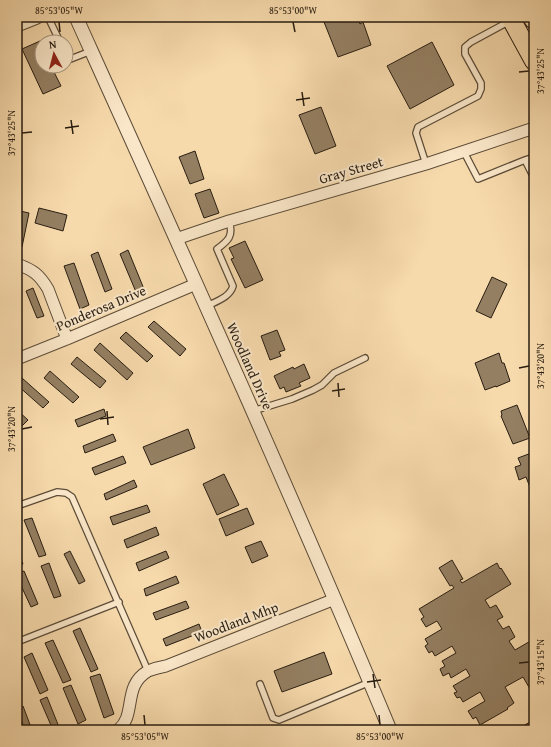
<svg xmlns="http://www.w3.org/2000/svg" width="551" height="747" font-family="'Gentium Book Plus',serif">
<style>
.building{fill:#947f62;stroke:#281d11}
.lines{fill:none;stroke-linecap:round;stroke-linejoin:round}
.service-casing{stroke:#5c4c38;stroke-width:8}
.minor-casing{stroke:#5c4c38;stroke-width:13}
.tertiary-casing{stroke:#5c4c38;stroke-width:15}
.trunk-casing{stroke:#281d11;stroke-width:20}
.service{stroke:#fae7c9;stroke-width:5.5}
.minor{stroke:#fae7c9;stroke-width:11}
.tertiary{stroke:#fae7c9;stroke-width:13}
.trunk{stroke:#f7daac;stroke-width:18}
.ticks{fill:none;stroke:#281d11;stroke-width:1.5}
.labels{text-anchor:middle;stroke-width:4;stroke-linejoin:round;paint-order:stroke}
.street-label{font-size:14px;fill:#281d11;stroke:#fae7c9}
.neatline{fill:none;stroke:#281d11;stroke-width:1.5}
.ticks-label{font-size:10px;text-anchor:middle;fill:#281d11}
</style>
<rect width="100%" height="100%" fill="#f7daac"/>
<filter id="stains"><feTurbulence type="fractalNoise" baseFrequency=".005" numOctaves="4"/><feColorMatrix values="0 0 0 0 .2 0 0 0 0 .09 0 0 0 0 .02 0 0 0 .5 -.17"/></filter>
<radialGradient id="worn" r=".72"><stop offset=".6" stop-color="#630" stop-opacity="0"/><stop offset="1" stop-color="#630" stop-opacity=".3"/></radialGradient>
<!-- building -->
<path class="building" d="M322 17H357L360 24 363 22 371 45 338 57Z
M40 41 42 45V66H56L58 70 54 72 61 86 43 94 22 49Z
M432 42 454 85 410 109 387 66Z
M321 107 336 146 315 154 299 115Z
M195 151 204 179 190 184 179 157Z
M210 189 219 213 204 218 195 194Z
M39 208 67 215 63 231 35 223Z
M20 211 29 213 22 247 17 246V227Z
M245 241 263 280 245 288 231 259 234 258 229 248Z
M128 250 144 289 136 292 120 254Z
M98 252 112 289 105 292 91 255Z
M74 263 89 305 80 309 64 266Z
M492 277 507 284 491 318 476 311Z
M33 288 44 316 37 318 26 291Z
M154 321 186 349 180 356 148 327Z
M277 330 285 350 279 352 281 356 270 360 261 336Z
M126 332 153 356 147 362 120 338Z
M100 343 133 373 127 380 94 350Z
M499 353 502 363H504L510 381 496 387V386L485 390 475 363Z
M77 357 106 381 100 388 71 364Z
M304 364 310 378 299 383 301 386 286 392 284 387 280 389 274 376 293 367 294 369Z
M50 371 79 397 73 403 44 378Z
M22 378 49 402 43 408 17 385Z
M517 405 530 438 513 444 501 416 502 415 501 411Z
M104 409 106 416 78 427 75 420Z
M17 410 28 420 22 426 17 421Z
M188 429 195 448 151 465 143 447Z
M113 434 116 441 85 453 83 446Z
M534 452V489L531 490 526 477 519 480 515 467 521 465 518 458Z
M123 456 126 463 95 475 92 468Z
M224 474 239 505 217 515 203 484Z
M134 480 137 487 106 500 104 494Z
M147 505 150 512 113 525 110 517Z
M247 508 254 524 226 536 219 519Z
M32 518 46 555 39 557 24 520Z
M156 527 159 535 127 548 124 540Z
M261 541 268 556 252 563 245 547Z
M17 549 23 564 17 566Z
M70 551 85 581 79 584 64 554Z
M166 551 169 558 139 571 136 563Z
M452 560 463 579 460 580 462 583 497 563 500 569 501 568 511 584 485 600 490 608 496 605 503 617 497 620 503 629 509 626 515 637 509 641 515 650 534 639V693L533 694 523 677 505 687 514 703 507 708 508 709 480 725 476 717 473 719 468 711 485 701 480 692 463 702 460 697 457 698 454 693 457 692 453 686 470 676 466 669 451 678 449 673 443 676 440 669 445 666 442 661 456 653 452 646 435 656 432 651 429 653 425 646 428 644 425 639 442 629 437 621 426 627 421 619 424 617 419 609 454 588 452 585 450 586 439 568Z
M49 563 61 596 54 598 41 566Z
M24 571 38 604 31 607 17 577V574Z
M176 576 179 583 146 596 144 589Z
M186 601 189 608 156 620 153 613Z
M199 624 202 632 166 646 163 639Z
M80 628 98 669 91 672 73 631Z
M53 640 71 680 63 683 45 643Z
M324 652 332 674 282 692 274 671Z
M32 653 48 690 40 694 24 657Z
M100 674 114 714 104 718 90 677Z
M71 685 86 720 78 724 63 688Z
M47 697 59 727 53 730 40 700Z
M23 706 32 730H25L17 708Z
M530 722 534 730H516Z"/>
<g class="lines">
<!-- service casing -->
<g class="service-casing">
<path id="service" d="M48 17 60 42
M66 56 68 60 91 51
M464 152 478 179 525 160
M534 157 525 160 534 178
M426 164 416 133 418 127 478 96 481 89V83L465 54V47L471 42 510 21
M207 306C217 301 230 297 233 286L217 249C228 241 234 236 229 221
M253 411 292 399 313 390 322 385 334 373 365 358
M17 506 57 492 66 493 72 497 148 671
M17 642 119 602
M260 684 273 718 279 720 370 682"/>
</g>
<!-- minor casing -->
<g class="minor-casing">
<path id="minor" d="M176 239 229 221 426 164 534 128
M17 264C33 270 39 274 48 289L67 339
M17 359 67 339 196 284
M118 730C137 715 122 686 148 671 153 669 160 667 166 666L335 599"/>
</g>
<!-- tertiary casing -->
<g class="tertiary-casing">
<path id="tertiary" d="M76 17C183 254 290 490 390 730
M17 25 37 17"/>
</g>
<!-- trunk casing -->
<g class="trunk-casing">
<path id="trunk" d="M510 17 534 61
M532 17 534 20"/>
</g>
<!-- service -->
<use href="#service" class="service"/>
<!-- minor -->
<use href="#minor" class="minor"/>
<!-- tertiary -->
<use href="#tertiary" class="tertiary"/>
<!-- trunk -->
<use href="#trunk" class="trunk"/>
</g>
<!-- ticks -->
<path class="ticks" d="M59 22 60 32M293 22 295 32M519 72 529 71M302 92 304 106M296 100 310 98M71 120 73 134M65 128 79 126M22 133 32 132M519 368 529 366M338 383 339 397M332 391 345 389M107 411 108 425M100 419 114 417M22 429 32 427M519 663 529 662M373 674 375 688M367 682 381 680M144 715 145 725M379 715 380 725"/>
<g class="labels">
<!-- street labels -->
<g class="street-label">
<text transform="translate(351 170) rotate(-16)" y="5">Gray Street</text>
<text transform="translate(101 308) rotate(-23)" y="5">Ponderosa Drive</text>
<text transform="translate(250 366) rotate(66)" y="5">Woodland Drive</text>
<text transform="translate(236 622) rotate(-21)" y="5">Woodland Mhp</text>
</g>
</g>
<!-- margin -->
<rect width="551" height="747" fill="none" stroke="#f7daac" stroke-width="44"/>
<!-- north arrow -->
<g transform="translate(54 54) rotate(353)"><circle r="19" fill="#fae7c9" stroke="#a6967f"/>
<path d="M0-3L7 15L0 10L-7 15Z" fill="#8f2418"/>
<text y="-6" font-size="11" font-weight="bold" text-anchor="middle" fill="#281d11">N</text>
</g>
<rect x="22" y="22" width="507" height="703" class="neatline"/>
<g class="ticks-label">
<text x="59" y="14">85°53'05"W</text>
<text x="293" y="14">85°53'00"W</text>
<text transform="translate(540 71) rotate(-90)" y="4">37°43'25"N</text>
<text transform="translate(11 133) rotate(-90)" y="4">37°43'25"N</text>
<text transform="translate(540 366) rotate(-90)" y="4">37°43'20"N</text>
<text transform="translate(11 429) rotate(-90)" y="4">37°43'20"N</text>
<text transform="translate(540 662) rotate(-90)" y="4">37°43'15"N</text>
<text x="145" y="740">85°53'05"W</text>
<text x="380" y="740">85°53'00"W</text>
</g>
<rect width="100%" height="100%" filter="url(#stains)"/>
<rect width="100%" height="100%" fill="url(#worn)"/>
</svg>
